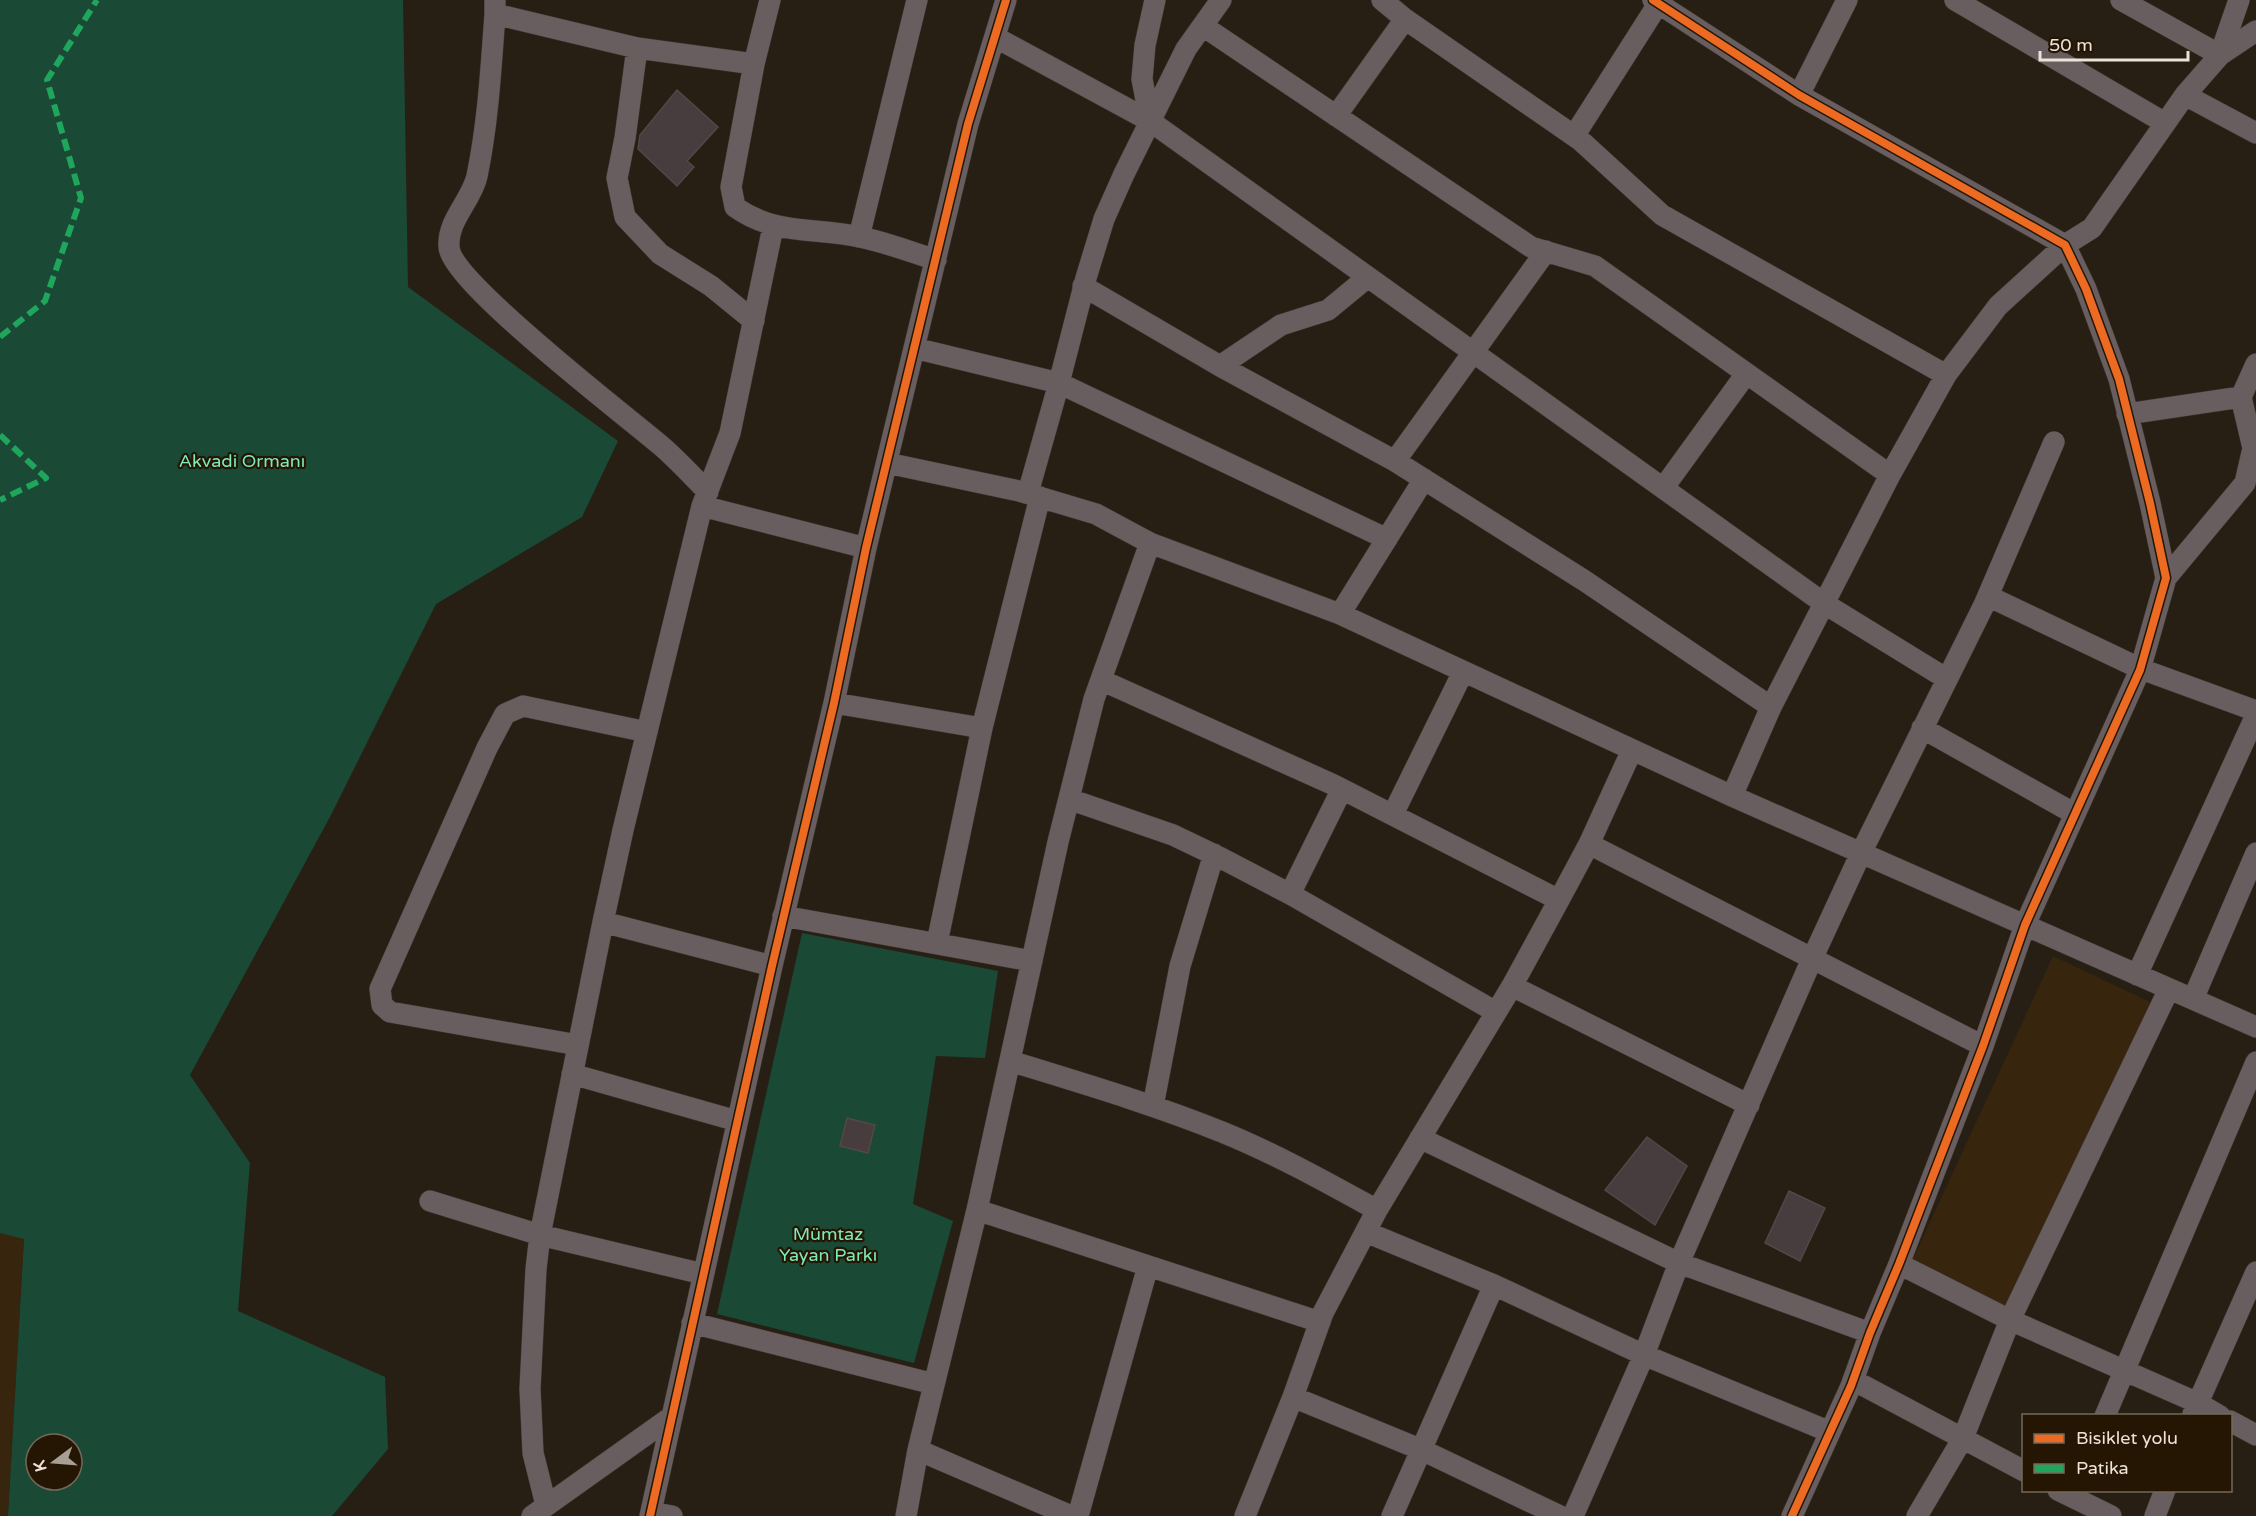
<svg xmlns="http://www.w3.org/2000/svg" width="2256" height="1516" font-family="'Varela Round',sans-serif">
<style>
.built{fill:#37250d}
.green{fill:#1a4935;fill-rule:evenodd}
.building{fill:#473c3e;stroke:#514948;stroke-width:1.5}
.lines{fill:none;stroke-linecap:round;stroke-linejoin:round}
.minor-casing{stroke:#413931;stroke-width:22}
.minor{stroke:#685e60;stroke-width:21}
.quiet{stroke:#20a55d;stroke-width:6;stroke-dasharray:12 6;stroke-linecap:butt}
.cycleway-casing{stroke:#251604;stroke-width:11}
.cycleway{stroke:#ed6a23;stroke-width:8}
.labels{text-anchor:middle;stroke-width:4.5;stroke-linejoin:round;paint-order:stroke}
.park-label{font-size:18px;fill:#7deabb;stroke:#251604}
</style>
<rect width="100%" height="100%" fill="#271f14"/>
<!-- built -->
<path class="built" d="M2053 956 2152 1003 2010 1309 1911 1263Z
M0 1233 24 1238 8 1516H0Z"/>
<!-- green -->
<path class="green" d="M0 0H403L408 287 618 441 582 517 436 604 331 815 190 1075 250 1163 238 1311 385 1377 388 1449 332 1516H8L24 1239 0 1233ZM36 1444H72V1480H36Z
M802 933 998 971 985 1058 936 1056 913 1204 953 1221 914 1363 717 1314Z"/>
<!-- building -->
<path class="building" d="M677 90 718 127 687 161 694 167 677 186 638 149 640 135Z
M847 1118 875 1125 868 1153 840 1146Z
M1647 1137 1687 1166 1655 1225 1605 1190Z
M1789 1191 1825 1208 1800 1261 1765 1243Z"/>
<g class="lines">
<!-- minor casing -->
<g class="minor-casing">
<path id="minor" d="M495 0V14C491 68 488 123 477 176 472 200 447 220 449 247 451 282 625 415 659 444 676 458 692 476 708 492
M770 0 754 64 731 187 735 207C776 236 814 227 860 237 885 242 911 252 936 260
M1382 0 1405 19 1580 140 1662 215 1946 375
M1653 0 1799 95 2065 245 2086 289 2119 379 2150 503 2166 578 2140 670 2025 925 1983 1046 1899 1264 1870 1333 1851 1386 1792 1516
M1955 0 2165 123
M2121 0 2220 55 2239 0
M495 14 637 48 754 64
M1203 26 1531 247 1595 266 1890 475
M995 37 1150 121 1825 604 1947 679
M637 48 625 138 617 178 625 217 660 254 711 286 754 321
M1799 95 1847 0
M2185 95 2256 133
M1336 116 1405 19
M1150 121 1142 79 1145 45 1155 0
M1574 136 1658 4
M859 237 917 0
M1083 286 1220 366 1395 461 1585 581 1771 707
M914 348 1059 383 1387 539
M1220 366 1281 325 1328 310 1368 277
M2127 414 2241 397
M1395 461 1546 251
M887 463 1019 491 1096 514 1150 543 1340 614 1732 796 2256 1027
M1664 487 1746 374
M1028 493 1059 383 1086 278 1104 219 1124 174 1186 49 1221 0
M702 506 866 548
M2166 578 2245 483 2253 448 2241 397 2256 364
M1988 596 2141 669 2256 711
M1340 614 1424 479
M1101 680 1334 785 1559 900
M834 703 982 728
M1922 728 2075 814
M1732 796 1771 707 1890 475 1946 375 1998 306 2065 245 2092 228 2185 95 2220 55 2256 31
M1069 799 1173 835 1223 859 1290 894 1496 1012
M1393 814 1463 672
M1589 844 1983 1046
M1290 894 1342 789
M783 916 1032 961
M603 922 772 966
M937 943 982 728 1040 497
M2137 975 2256 715
M1512 986 1749 1105
M2193 999 2256 853
M578 1045 390 1012 382 1005 380 989 487 748 505 714 523 706 647 732
M1010 1061C1081 1083 1153 1104 1222 1132 1276 1154 1326 1182 1377 1210
M572 1074 737 1121
M1153 1106 1180 966 1214 854
M1420 1138 1679 1263 1870 1333
M430 1201 540 1235 703 1274
M977 1210 1320 1322
M1366 1232 1494 1285 1644 1355 1830 1432
M1899 1264 2010 1320 2198 1403 2220 1416
M692 1323 934 1384
M1853 1380 2024 1471
M1293 1397 1422 1450 1560 1516
M2193 1414 2256 1272
M2105 1416 2256 1062
M2230 1421 2256 1435
M918 1450 1071 1516
M2058 1490 2111 1516
M546 1505 533 1453 530 1389 536 1269 540 1235 603 922 623 830 702 506 730 433 773 227
M651 1512 672 1516
M532 1516 671 1417
M650 1516 772 966 834 703 866 548 968 124 1006 0
M906 1516 918 1450 977 1210 1058 842 1094 699 1150 543
M1078 1516 1148 1266
M1245 1516 1293 1397 1323 1313 1377 1210 1512 986 1559 900 1589 844 1632 750
M1392 1516 1494 1285
M1573 1516 1644 1355 1679 1263 1812 959 1861 853 1984 605 2054 442
M1917 1516 1963 1438 2010 1320 2169 989
M2155 1516 2165 1490"/>
</g>
<!-- minor -->
<use href="#minor" class="minor"/>
<!-- quiet -->
<path class="quiet" d="M0 337 45 301 81 198 47 80 97 0
M0 435 46 478 0 500"/>
<!-- cycleway casing -->
<g class="cycleway-casing">
<path id="cycleway" d="M1653 0 1799 95 2065 245 2086 289 2119 379 2150 503 2166 578 2140 670 2025 925 1983 1046 1899 1264 1870 1333 1851 1386 1792 1516
M650 1516 772 966 834 703 866 548 968 124 1006 0"/>
</g>
<!-- cycleway -->
<use href="#cycleway" class="cycleway"/>
</g>
<g class="labels">
<!-- park labels -->
<g class="park-label">
<text x="242" y="467">Akvadi Ormanı</text>
<text x="828" y="1240">Mümtaz<tspan x="828" dy="21">Yayan Parkı</tspan></text>
</g>
</g>
<!-- legend -->
<rect x="2022" y="1414" width="210" height="78" fill="#251604" stroke="#756858" stroke-width="1.5"/>
<rect x="2034" y="1434" width="30" height="9" fill="#ed6a23" stroke="#756858" stroke-width="1.5"/>
<text x="2076" y="1444" font-size="18" fill="#ede2d7">Bisiklet yolu</text>
<rect x="2034" y="1464" width="30" height="9" fill="#20a55d" stroke="#756858" stroke-width="1.5"/>
<text x="2076" y="1474" font-size="18" fill="#ede2d7">Patika</text>
<!-- north arrow -->
<g transform="translate(54 1462) rotate(254)"><circle r="28" fill="#251604" stroke="#756858" stroke-width="1.5"/>
<path d="M0-4.5L10 22L0 15L-10 22Z" fill="#a89e93"/>
<text y="-9" font-size="16" font-weight="bold" text-anchor="middle" fill="#ede2d7">K</text>
</g>
<!-- scale -->
<path d="M2040 51v9h148v-9" fill="none" stroke="#ede2d7" stroke-width="3"/>
<text x="2049" y="51" font-size="18" fill="#ede2d7" stroke="#251604" stroke-width="4.5" paint-order="stroke">50 m</text>
</svg>
